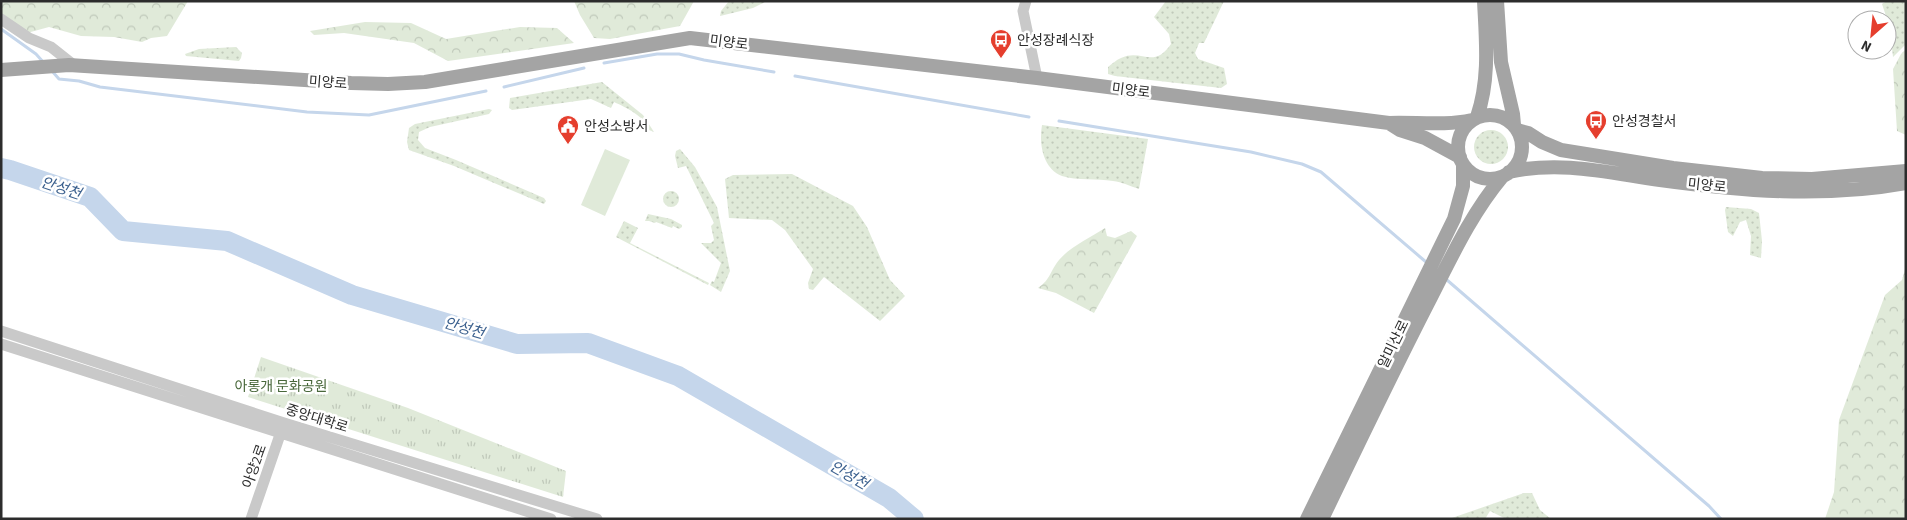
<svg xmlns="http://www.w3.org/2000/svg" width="1907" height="520" font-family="'Source Sans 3','Noto Sans KR',sans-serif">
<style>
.grass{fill:url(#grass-dots)}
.forest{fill:url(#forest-crowns)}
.park{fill:url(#park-tufts)}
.garden{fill:#e0ead9}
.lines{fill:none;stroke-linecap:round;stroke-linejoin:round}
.stream{stroke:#c5d6eb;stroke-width:3}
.river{stroke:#c5d6eb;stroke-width:20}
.minor{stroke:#c9c9c9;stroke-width:11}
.major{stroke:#a4a4a4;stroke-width:14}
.labels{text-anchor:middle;stroke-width:5;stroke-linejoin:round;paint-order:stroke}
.poi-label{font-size:14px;fill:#2c2c2c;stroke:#fff;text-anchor:start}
.street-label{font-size:14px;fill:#2c2c2c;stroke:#fff}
.park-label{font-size:14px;fill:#48673a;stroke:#fff}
.water-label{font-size:15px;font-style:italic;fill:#3b608e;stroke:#fff}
</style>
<defs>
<pattern id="grass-dots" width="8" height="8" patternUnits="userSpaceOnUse" patternTransform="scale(1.25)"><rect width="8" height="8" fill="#e0ead9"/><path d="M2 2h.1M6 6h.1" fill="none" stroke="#c0c9ba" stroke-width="1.8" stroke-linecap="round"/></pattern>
<pattern id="forest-crowns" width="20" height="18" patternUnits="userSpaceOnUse" patternTransform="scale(1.25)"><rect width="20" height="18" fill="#e0ead9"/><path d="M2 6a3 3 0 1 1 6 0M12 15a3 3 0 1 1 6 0" fill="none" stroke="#c0c9ba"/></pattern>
<pattern id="park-tufts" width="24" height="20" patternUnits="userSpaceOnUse" patternTransform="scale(1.25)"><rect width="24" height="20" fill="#e0ead9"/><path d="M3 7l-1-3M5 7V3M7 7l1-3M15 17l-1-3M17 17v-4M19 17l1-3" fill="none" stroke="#c0c9ba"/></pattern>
</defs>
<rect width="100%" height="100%" fill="#fff"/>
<!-- grass -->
<path class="grass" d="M729 1H767L753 8 720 16 721 11Z
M1166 1H1224L1204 43H1199L1195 53 1198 59 1224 68 1227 84 1221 88 1115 76 1108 74V67C1112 64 1116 60 1121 58 1142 48 1153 70 1171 44L1169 34 1154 17Z
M1887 1H1906V44L1893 57 1890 28 1882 4Z
M236 47 242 53 241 58 239 61 186 56 185 54 199 49Z
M602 82 643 115 654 132 649 130C644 116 627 108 614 102L611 108 591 99 512 110 509 108 510 98Z
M489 109 492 110 489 114 430 127 419 132 418 140 425 148 456 160 544 198 546 201 544 204 454 166 409 150 407 142 409 128 415 124Z
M1042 125 1148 139 1139 189C1130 186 1122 182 1113 181 1097 178 1077 181 1062 176 1042 168 1039 143 1042 125Z
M1474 147a17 17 0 1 1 34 0a17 17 0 1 1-34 0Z
M680 149 695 167 717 207 730 271 721 292 710 285 712 281 714 282 721 263 701 243H711L714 240 711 226 714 223 686 166 678 168 675 156 676 151Z
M792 174 853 206 867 227 890 280 905 296 880 321 824 277 813 290 809 289 808 283 813 269 785 230 772 220 729 218 725 179 733 175Z
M663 199a8 8 0 1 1 16 0a8 8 0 1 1-16 0Z
M1726 207 1751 209 1759 213 1762 241 1761 258 1750 255 1751 236 1746 220 1740 222 1733 236 1728 232 1725 210Z
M648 214 671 219 682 225V227L679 229 673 226 672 228 656 222 655 223 649 221H645Z
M624 221 638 228 630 243 709 283 708 285 616 237Z
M1524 493H1532L1540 510 1551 519H1506L1490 511 1485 519H1449Z"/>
<!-- forest -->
<path class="forest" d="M1 1H188L167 36 151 38 142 42 114 37 81 36 49 27 27 33 1 16Z
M574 1H694L680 26 610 39 594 38 580 15Z
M365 22 411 23 446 39 520 27 557 28 574 43 448 61 414 43 344 33 314 35 310 31Z
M1906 49V135L1897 131 1893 69 1901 54Z
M1105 228 1107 236 1115 238 1131 231 1137 236 1094 313 1056 293 1038 288C1051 279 1050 271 1059 260 1071 246 1090 238 1105 228Z
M1906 266V519H1825L1834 492 1839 420 1885 295 1902 280Z"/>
<!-- park -->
<path class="park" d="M261 357 408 408 566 471 563 497 248 397Z"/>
<!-- garden -->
<path class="garden" d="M605 149 630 160 605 216 581 205Z"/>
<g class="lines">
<!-- stream -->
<path class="stream" d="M1 29 36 54 44 63
M604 63 657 54H679L704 60 774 72
M52 71 59 79 79 81 100 87 307 112 369 115 486 91
M795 76 1029 117
M504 87 584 68
M1059 121 1251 152 1302 164 1321 172 1426 262
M1447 280 1709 506 1721 519"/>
<!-- river -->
<path class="river" d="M1 168 10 170 90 197 123 231 227 241 352 295 517 344 588 343 678 376 889 498 914 519"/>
<!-- minor -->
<path class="minor" d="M1026 1 1023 11 1037 78
M1 19 29 38 51 47 75 66
M1 331 284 423 597 519
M1 344 551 519
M251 519 283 426"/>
<!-- major -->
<path class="major" d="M1497 1 1501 62 1513 114 1514 125
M1 70 69 65 351 83 388 84 425 82 690 38 1037 78 1389 123C1417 122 1444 126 1472 120
M1458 147a32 32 0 1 1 64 0a32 32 0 1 1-64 0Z
M1477 117C1490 79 1486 41 1484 1
M1389 123 1400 130 1425 138 1460 157
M1517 130 1528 133 1542 142 1561 150 1673 168 1762 178 1812 179 1906 171
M1509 172C1560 160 1610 173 1660 180 1741 191 1824 198 1906 183
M1307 519 1454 219 1463 186V164
M1322 519C1357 446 1392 373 1429 301 1451 258 1471 214 1502 177"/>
</g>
<!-- icons -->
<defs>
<g id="bus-pin" transform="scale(1.125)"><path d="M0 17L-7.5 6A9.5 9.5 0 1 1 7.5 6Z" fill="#e53e2d" stroke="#fff"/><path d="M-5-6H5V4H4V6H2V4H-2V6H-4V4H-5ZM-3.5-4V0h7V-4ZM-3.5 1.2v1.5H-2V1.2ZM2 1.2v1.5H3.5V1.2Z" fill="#fff"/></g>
<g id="civic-pin" transform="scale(1.125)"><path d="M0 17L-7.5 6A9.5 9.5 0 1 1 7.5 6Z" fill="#e53e2d" stroke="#fff"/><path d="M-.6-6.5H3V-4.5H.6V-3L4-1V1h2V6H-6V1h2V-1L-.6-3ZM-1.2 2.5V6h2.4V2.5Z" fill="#fff"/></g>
</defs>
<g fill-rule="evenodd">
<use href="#bus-pin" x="1001" y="40"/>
<use href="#bus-pin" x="1596" y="121"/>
<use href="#civic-pin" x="568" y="126"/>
</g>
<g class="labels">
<!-- poi labels -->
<g class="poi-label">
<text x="1017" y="45">안성장례식장</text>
<text x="1612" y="126">안성경찰서</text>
<text x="584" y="131">안성소방서</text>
</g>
<!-- street labels -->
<g class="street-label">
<text transform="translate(729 42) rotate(7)" y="5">미양로</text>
<text transform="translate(328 82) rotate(4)" y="5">미양로</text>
<text transform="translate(1131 90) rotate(7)" y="5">미양로</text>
<text transform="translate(1707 185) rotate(6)" y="5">미양로</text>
<text transform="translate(1393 344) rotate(-64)" y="5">알미산로</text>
<text transform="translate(317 418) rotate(17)" y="5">중앙대학로</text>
<text transform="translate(254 466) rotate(-70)" y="5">아양2로</text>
</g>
<!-- park labels -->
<g class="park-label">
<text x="281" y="391">아롱개 문화공원</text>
</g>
<!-- water labels -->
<g class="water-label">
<text transform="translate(61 188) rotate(18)" y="5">안성천</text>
<text transform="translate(464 328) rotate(16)" y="5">안성천</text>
<text transform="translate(849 475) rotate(30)" y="5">안성천</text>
</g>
</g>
<!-- border -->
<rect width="1907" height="520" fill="none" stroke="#2c2c2c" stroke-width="5"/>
<!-- north arrow -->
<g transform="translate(1872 35) rotate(207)"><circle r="24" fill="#ffffff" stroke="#ababab"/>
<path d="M0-4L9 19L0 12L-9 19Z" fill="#e53e2d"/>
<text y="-8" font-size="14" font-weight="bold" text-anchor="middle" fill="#2c2c2c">N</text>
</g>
</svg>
